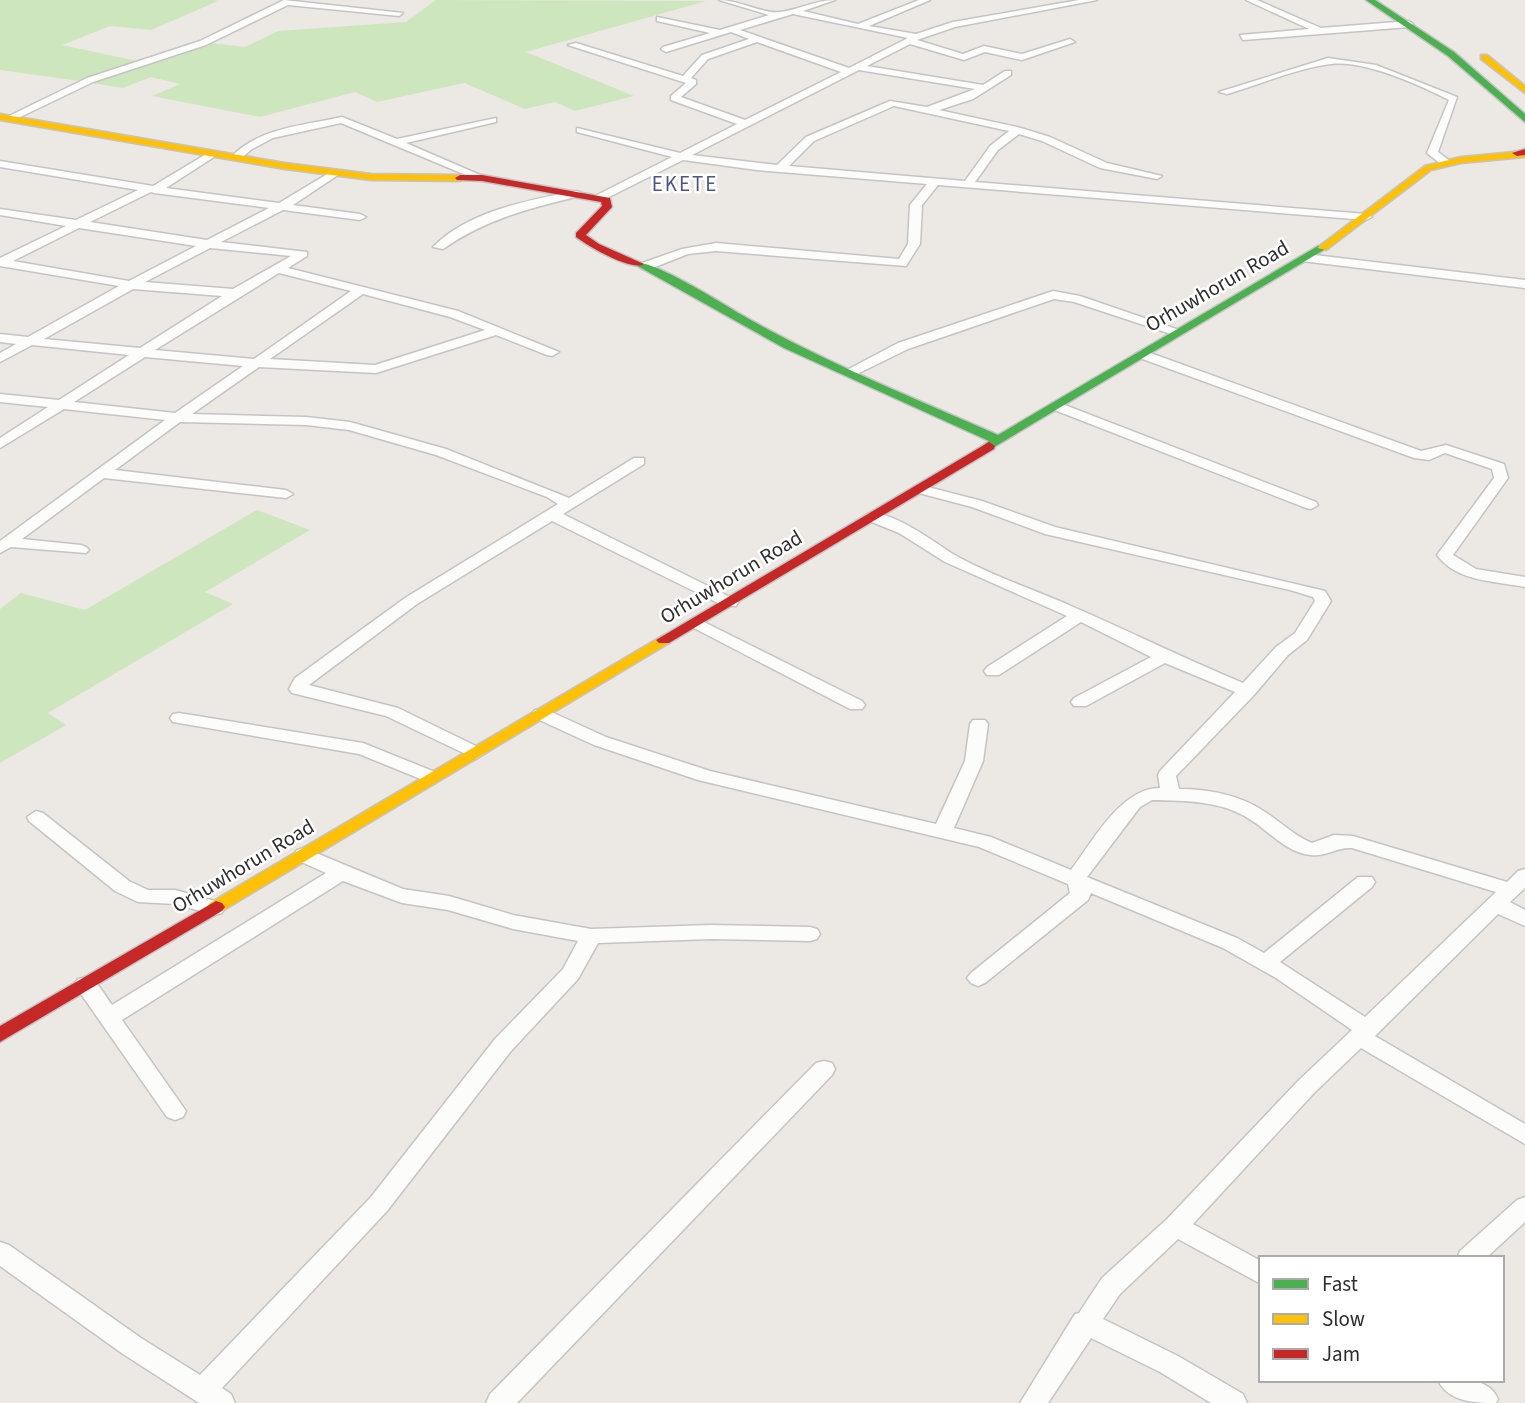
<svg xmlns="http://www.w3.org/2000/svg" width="1525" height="1403" font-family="'Source Sans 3',sans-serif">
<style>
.green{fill:#cee6be}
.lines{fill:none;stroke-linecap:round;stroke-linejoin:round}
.street-casing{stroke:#c5c4c5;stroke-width:3}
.fast-casing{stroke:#c5c4c5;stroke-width:3}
.slow-casing{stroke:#c5c4c5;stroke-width:3}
.jam-casing{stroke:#c5c4c5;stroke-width:3}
.street{fill:#fcfcfb;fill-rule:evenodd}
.fast{fill:#4caf50;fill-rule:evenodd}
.slow{fill:#ffc107;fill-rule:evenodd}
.jam{fill:#c62828;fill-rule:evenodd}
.labels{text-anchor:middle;stroke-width:5;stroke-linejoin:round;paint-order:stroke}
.far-quarter-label{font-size:21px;letter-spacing:2px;fill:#4d5680;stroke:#fff}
.street-label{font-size:21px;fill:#2e2e2e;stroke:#fff}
</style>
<rect width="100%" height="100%" fill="#ece8e4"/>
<!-- green -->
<path class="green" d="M0 0H213L218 1 151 30 110 26 62 45 137 61 80 81 0 70Z
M436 0 706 1 526 52 634 96 575 111 555 102 525 109 464 83 377 102 355 92 260 117 152 96 180 84 151 77 123 88 91 83 210 43 245 47 278 31 406 22Z
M257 510 310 530 205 592 233 604 48 713 66 725 0 763V609L21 593 85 610Z"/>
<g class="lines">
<!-- street casing -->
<g class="street-casing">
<path id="street" d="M284 0 403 13 399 16 288 5 206 45 93 82 14 120 5 118 87 78 200 41Z
M719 0C739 0 762 14 780 12 799 10 815 0 835 0L803 11 858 24 919 0H930L869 26 916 34 953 22 1079 0H1097L955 27 917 40 963 54 984 46 1022 54 1070 39 1075 42 1022 60 985 52 964 60 910 44 867 66 983 85 1005 71H1011V75L973 99 939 110 1021 128 1050 137 1107 163 1162 176 1157 179 1100 168 1042 141 1019 134 998 150 975 182 1366 214 1372 217 1366 220 938 185 922 205 920 244 906 266 716 251 688 254 650 269H642V263L682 249 716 243 899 259 908 244 910 205 927 184 757 170 683 160 603 200H595V196L672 157 577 132V128L680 153 737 124 671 100V96L686 83 568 45 576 43 683 76 702 55 749 39 731 32 666 52 661 49 663 47 710 33 657 21V17L720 30 769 15ZM793 14 908 38 849 68 740 30ZM757 42 841 72 745 120 681 97 696 84V80L691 78 708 59ZM859 70 975 89 927 107 890 101 806 137 777 165 692 155ZM894 106 1009 131 990 146 965 181 789 166 814 141Z
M1246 0H1257L1321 28 1409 21 1413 24 1409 27 1243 40 1240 35 1309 29Z
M1328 58 1376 65 1457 97 1438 152 1450 161V165H1442L1427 153 1449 100C1419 85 1365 60 1331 64 1301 67 1258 85 1227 94L1219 92Z
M342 117 397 139 496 118V122L406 143 487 178 478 180 341 123 273 138 252 149 240 159 231 157C258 128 305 125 342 117Z
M208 153 217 155 166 188 279 203 334 170 338 171V175L293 205 360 214 366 217 360 220 283 210 221 242 307 252V256L288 268 458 311 559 352 552 356 547 355 496 335 376 373 259 367 192 414 306 417 350 422 446 449 569 498 634 458H644V464L563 514 736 600 738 603 736 606H724L552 521 417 604 309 685 398 708 482 749 485 753 476 759 386 716 292 693 289 689 295 678 405 598 558 504 547 497 436 455 349 430 306 425 180 422 115 470 286 490 293 494 286 498 104 478 22 539 81 545 86 547 89 550 86 553 11 547 0 553V541L165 420 64 409 0 448V438L48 407 0 402V394L59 400 129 355 32 345 0 362V353L16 344 0 342V334L28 337 119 286 0 266V258L66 226 0 215V209L76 220 138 190 0 167V161L153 186ZM151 192 154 193 269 208 207 240 90 222ZM79 228 196 246 129 281 13 261ZM210 248 291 256 233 289 145 282ZM279 273 351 291 254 359 155 350ZM133 289 222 296 140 348 44 339ZM363 294 450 317 485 330 375 365 270 359ZM145 357 243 366 175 413 74 402Z
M576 191 580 192V196C530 208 486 219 443 249L433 247C468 211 529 200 576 191Z
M1306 254 1525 280V288L1302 261 1300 258Z
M1053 291 1080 296 1185 332 1174 335 1074 302 1054 299 908 349 855 375H845L843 372 898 343Z
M1142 350 1421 451 1446 445 1504 464 1508 478 1453 555 1476 569 1525 577V587C1495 581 1457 582 1437 555L1494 478 1492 469 1445 453 1429 460 1414 458 1137 357 1135 354Z
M1057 402 1316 502 1318 505 1311 509 1306 508 1052 409V403Z
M920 485 982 501 1055 527 1325 591 1331 601 1307 640 1288 655 1254 695 1176 776 1179 789C1208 789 1241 795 1265 812 1281 822 1294 836 1312 843L1334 835 1353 836 1507 882 1518 871 1525 869V888L1510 902 1525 910V926L1498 914 1375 1036 1525 1124V1144L1361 1048 1314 1093 1193 1224 1261 1261V1284L1178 1239 1120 1294 1103 1319 1178 1356 1243 1394 1247 1403H1211L1160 1372 1091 1338 1048 1403H1020L1075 1314 1079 1313 1102 1278 1167 1219 1298 1081 1352 1030 1276 978 1223 948 1091 893 1088 900 985 983 978 986 971 983 967 978 971 973 1070 893 1068 884 979 847 698 780 594 745 535 718 532 714 535 710H547L606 737 710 771 936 824 965 761 970 724 973 720H985L988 724 983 761 954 828 991 837 1071 870C1093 841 1121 788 1160 788L1158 775 1160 771 1235 692 1165 663 1086 706H1074L1071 702 1074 698 1151 657 1081 622 999 675H987L984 671 987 667 1067 616 945 562 899 533 867 520 864 517 867 514C889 508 934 542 953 554 989 575 1033 589 1071 606 1129 631 1185 659 1243 683L1276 647 1295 633 1315 601 1313 597 1290 590 1045 534 972 507 915 492V486ZM1152 800C1186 801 1221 800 1251 820 1270 832 1287 853 1311 855 1326 857 1336 847 1352 848L1496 892 1365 1017 1280 962 1372 887 1375 882 1372 877H1358L1264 953 1237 938 1087 877 1140 807Z
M696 618 862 701 865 705 862 709H850L690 626 688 623Z
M179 713 363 743 440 774 442 778 433 784 359 754 173 722 170 718 173 714Z
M36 811 43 813 129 881 148 890H175L222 903 225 908 222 913 215 915 175 904 138 902 115 891 29 821 27 817Z
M304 848 403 889 449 896 513 915 591 929 711 925 810 927 817 929 820 934 817 939 810 941 711 939 598 943 578 979 511 1051 387 1211 222 1388 231 1394 235 1403H199L193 1399 123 1354 0 1266V1242L9 1245 141 1338 200 1375 371 1197 495 1039 563 969 578 941 513 929 448 910 402 903 343 881 122 1020 186 1111 183 1117 175 1120 167 1117 74 984 78 979C95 973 103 993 112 1005L326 873 297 860 294 855 297 850Z
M824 1061 832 1063 835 1069 832 1075 517 1403H486L490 1394 816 1063Z
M1525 1197V1222L1486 1258H1457L1460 1251 1517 1200Z
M1438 1380C1460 1380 1488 1376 1498 1399L1496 1403C1475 1403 1448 1402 1438 1380Z"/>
</g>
<!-- fast casing -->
<g class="fast-casing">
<path id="fast" d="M1366 0H1375L1454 52 1525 114V122L1448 56Z
M1318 246 1327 248 989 450 983 446 989 441 784 348 634 264C646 255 725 305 742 315 824 362 912 397 998 435Z"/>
</g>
<!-- slow casing -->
<g class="slow-casing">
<path id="slow" d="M1481 55H1487L1525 86V93L1481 59Z
M0 114 285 163 371 174 460 175 465 178 460 181 371 180 285 169 0 120Z
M1525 151V157L1461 163 1431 170 1326 250 1317 248 1425 166 1461 157Z
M664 635 669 637 672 640 669 643 222 911H210L207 907 210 903Z"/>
</g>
<!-- jam casing -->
<g class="jam-casing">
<path id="jam" d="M1525 149V155L1517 156 1512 153Z
M460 175H482L610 198 612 207 586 235 599 244 644 264C632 272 588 246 576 237V233L602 206 601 202 482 181 457 180 455 178Z
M989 442 995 446 994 449 669 643H659L656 640Z
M216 901 222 903 225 907 222 911 0 1042V1026Z"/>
</g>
<!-- street -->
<use href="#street" class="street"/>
<!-- fast -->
<use href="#fast" class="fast"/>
<!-- slow -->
<use href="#slow" class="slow"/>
<!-- jam -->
<use href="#jam" class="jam"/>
</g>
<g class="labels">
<!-- far-quarter labels -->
<g class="far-quarter-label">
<text x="685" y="191">EKETE</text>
</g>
<!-- street labels -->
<g class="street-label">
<text transform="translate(1217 286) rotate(-30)" y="7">Orhuwhorun Road</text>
<text transform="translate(731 577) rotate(-31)" y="7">Orhuwhorun Road</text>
<text transform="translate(243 866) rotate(-31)" y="7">Orhuwhorun Road</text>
</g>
</g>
<!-- legend -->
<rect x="1259" y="1256" width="245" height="126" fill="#ffffff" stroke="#ababab" stroke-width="2"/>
<rect x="1273" y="1279" width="35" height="10" fill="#4caf50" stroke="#ababab" stroke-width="2"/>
<text x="1322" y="1291" font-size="21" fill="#2e2e2e">Fast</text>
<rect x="1273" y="1314" width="35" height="10" fill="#ffc107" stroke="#ababab" stroke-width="2"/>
<text x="1322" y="1326" font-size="21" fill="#2e2e2e">Slow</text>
<rect x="1273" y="1349" width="35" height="10" fill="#c62828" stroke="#ababab" stroke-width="2"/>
<text x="1322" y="1361" font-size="21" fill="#2e2e2e">Jam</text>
</svg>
